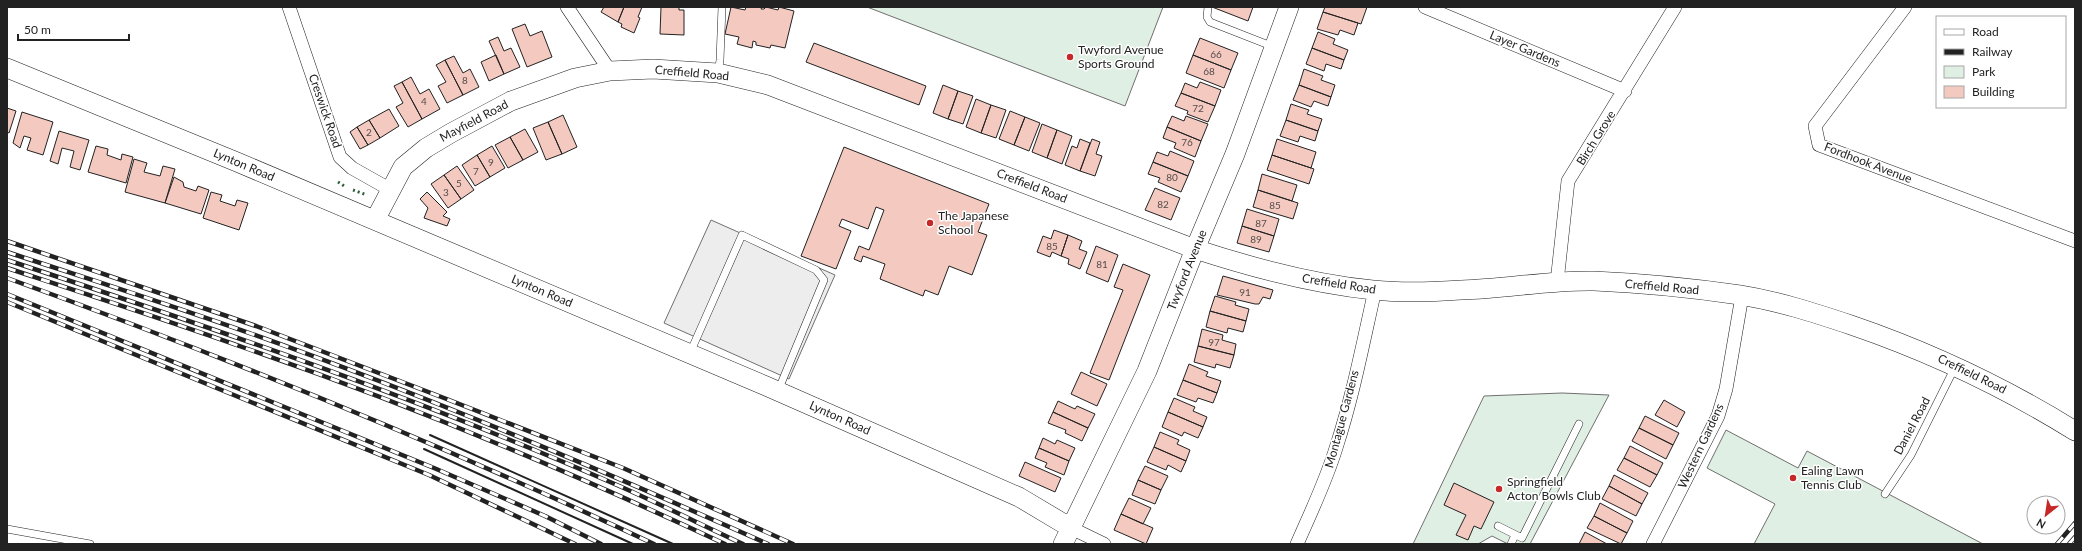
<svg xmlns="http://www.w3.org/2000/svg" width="2082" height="551" font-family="Lato,sans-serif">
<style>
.green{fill:#e0efe3;stroke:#6f6f6f}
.parking{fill:#ededed;stroke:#6f6f6f}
.building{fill:#f3c9c0;stroke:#222}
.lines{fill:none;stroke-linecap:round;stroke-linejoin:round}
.lane-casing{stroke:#222;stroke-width:8}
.street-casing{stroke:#222;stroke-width:14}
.secondary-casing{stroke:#222;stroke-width:20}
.lane{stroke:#fff;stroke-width:7}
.street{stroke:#fff;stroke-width:13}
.secondary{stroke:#fff;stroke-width:19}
.rail-casing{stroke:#222;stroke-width:4.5}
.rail{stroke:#fff;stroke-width:3;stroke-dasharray:9;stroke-linecap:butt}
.hedge{stroke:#2f5e38;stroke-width:3;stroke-dasharray:2 3;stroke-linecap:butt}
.wall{stroke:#222;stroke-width:2}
.poi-dot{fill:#c62828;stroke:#fff;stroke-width:1.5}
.labels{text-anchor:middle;stroke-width:3;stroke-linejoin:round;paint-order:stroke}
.number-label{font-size:10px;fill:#564c4a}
.street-label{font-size:12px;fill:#222;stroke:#fff}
.poi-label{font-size:12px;fill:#222;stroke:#fff;text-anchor:start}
</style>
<rect width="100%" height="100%" fill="#fff"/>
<!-- green -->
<path class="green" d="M867 7H1163L1125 106Z
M1562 393 1609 395 1530 544H1508L1492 536 1478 544H1413L1484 396Z
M1726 430 1798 468 1807 451 1983 544H1754L1775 504 1707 468Z"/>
<!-- parking -->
<path class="parking" d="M711 220 835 275 789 379 664 323Z"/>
<!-- building -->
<path class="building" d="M604 7H624L618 22 601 12Z
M624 7H642L638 17 640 18 634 33 621 27 622 24 618 22Z
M661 7H679V10H684V35L660 34Z
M731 7 745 10 746 7H762L761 9H764L766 7 778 10 779 7 794 11 785 48 771 45 770 48 756 45V42L753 41 752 48 737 44 739 37 725 34Z
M1212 7H1253L1248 21Z
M1325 7H1367L1361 24 1323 12Z
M1323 12 1358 23 1354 35 1340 30 1338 35 1317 29Z
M525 24 530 36 542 31 552 57 527 67 512 29Z
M1318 32 1335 39 1333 44 1348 50 1344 60 1312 48Z
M498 37 504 51 511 48 520 67 504 74 489 41Z
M1200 38 1238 53 1231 70 1193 55Z
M814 43 926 86 919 105 806 62Z
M1312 48 1344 60 1341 69 1326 64 1324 71 1306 64Z
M496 55 504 74 489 81 481 62Z
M1193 55 1231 70 1224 88 1186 73Z
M454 56 463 73 470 69 479 87 463 95 445 60Z
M445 60 463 95 447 103 438 86 446 82 436 65Z
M1304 69 1323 76 1321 80 1335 85 1331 97 1299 85Z
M411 77 420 94 429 89 440 109 422 119 402 82Z
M402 82 422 119 408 127 396 107 403 103 394 86Z
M1200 82 1221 90 1215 106 1181 93 1185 83 1197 88Z
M943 85 958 91 948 119 933 113Z
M1299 85 1331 97 1328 106 1314 101 1311 107 1293 100Z
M958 91 973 96 963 124 948 119Z
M1181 93 1215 106 1208 122 1187 114 1188 111 1175 106Z
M976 99 991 105 981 133 966 127Z
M1291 104 1309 110 1307 114 1322 119 1318 131 1286 120Z
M991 105 1006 110 996 138 981 133Z
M7 108 16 111 9 133 7 132Z
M389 109 399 126 380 138 369 120Z
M1010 111 1025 117 1014 145 999 139Z
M22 112 53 122 43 155 27 150 31 138 24 136 20 148 13 143Z
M563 115 577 147 562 154 548 122Z
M1172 116 1184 121 1186 116 1208 124 1201 141 1167 127Z
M1025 117 1040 123 1029 151 1014 145Z
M369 120 380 138 368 145 357 127Z
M1286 120 1318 131 1315 141 1300 136 1298 142 1280 136Z
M548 122 562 154 546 160 533 128Z
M1042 124 1057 130 1047 158 1032 152Z
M357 127 368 145 360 149 350 132Z
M1167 127 1201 141 1195 157 1174 148 1176 143 1163 138Z
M525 129 538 152 523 160 510 137Z
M1057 130 1072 136 1062 164 1047 158Z
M59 131 89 140 80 170 70 167 74 151 62 148 58 164 50 161Z
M510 137 523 160 508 168 495 145Z
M1080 139 1090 143 1080 171 1065 165 1072 146 1077 148Z
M1092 139 1100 142 1096 154 1102 156 1095 176 1080 171Z
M1277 139 1316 152 1311 168 1272 155Z
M96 146 108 149 107 155 121 160 122 154 133 157 126 183 88 172Z
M492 146 505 168 490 177 477 155Z
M844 147 989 204 978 232 987 235 972 275 949 266 938 295 925 290 923 296 880 279 885 264 863 256 861 262 854 259 859 246 869 250 884 210 876 207 868 229 842 219 839 226 851 231 836 269 801 256Z
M1170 151 1194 161 1188 176 1153 162 1157 152 1168 156Z
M477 155 490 177 475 186 462 165Z
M1272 155 1314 169 1309 184 1267 170Z
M134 159 147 163 144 172 160 176 163 166 175 169 165 203 125 192Z
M1153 162 1188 176 1181 192 1158 182 1160 178 1148 174Z
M457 166 474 190 461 199 444 175Z
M1262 174 1297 185 1292 201 1258 190Z
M444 175 461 199 448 208 431 184Z
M174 177 183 182 184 187 196 191 198 186 209 190 201 214 165 203Z
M1155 188 1180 198 1171 220 1145 210Z
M1258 190 1298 203 1293 219 1253 207Z
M211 192 222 195 220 201 235 206 237 200 248 203 239 230 203 218Z
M427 192 447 212 443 216 450 219 447 226 424 218 428 208 420 199Z
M1247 209 1279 219 1274 236 1242 226Z
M1242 226 1274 236 1269 252 1237 243Z
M1054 230 1068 235 1061 256 1052 252 1050 257 1037 252 1043 236 1051 239Z
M1068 235 1082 241 1079 249 1087 252 1080 269 1068 264 1069 259 1061 256Z
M1096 246 1118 255 1108 282 1086 273Z
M1123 264 1150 275 1109 380 1090 373 1123 290 1114 287Z
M1223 276 1273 290 1270 299 1263 297 1259 304H1255L1217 295Z
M1215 296 1236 302 1235 305 1249 309 1246 321 1210 311Z
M1210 311 1246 321 1243 332 1228 328 1227 333 1206 327Z
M1202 329 1223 335 1222 340 1236 344 1234 355 1198 346Z
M1198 346 1234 355 1230 368 1216 364 1215 368 1194 362Z
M1189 364 1208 372 1206 376 1221 381 1217 393 1183 380Z
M1081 372 1107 384 1097 406 1071 394Z
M1183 380 1217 393 1213 403 1198 398 1196 402 1177 395Z
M1174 398 1195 407 1193 411 1207 417 1203 427 1168 412Z
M1664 400 1685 412 1677 427 1655 415Z
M1058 401 1075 409 1077 406 1095 414 1088 428 1053 412Z
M1053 412 1088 428 1082 441 1065 433 1066 430 1048 423Z
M1168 412 1203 427 1198 438 1184 432 1182 436 1162 427Z
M1645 416 1679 433 1673 445 1639 428Z
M1639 428 1673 445 1666 459 1632 441Z
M1160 432 1179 440 1177 444 1190 450 1186 461 1154 447Z
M1043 438 1055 444 1057 440 1075 448 1069 461 1039 448Z
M1630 446 1663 463 1657 475 1624 458Z
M1154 447 1186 461 1181 472 1168 465 1166 470 1147 462Z
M1039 448 1069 461 1064 475 1045 467 1047 463 1035 458Z
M1624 458 1657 475 1650 487 1617 470Z
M1025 462 1061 478 1055 492 1019 476Z
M1145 466 1168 476 1161 490 1138 480Z
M1614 475 1648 493 1642 504 1609 486Z
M1138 480 1161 490 1155 504 1132 495Z
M1454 483 1494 502 1481 529 1474 526 1468 540 1456 535 1466 515 1444 505Z
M1609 486 1642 504 1636 516 1602 499Z
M1129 498 1151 508 1143 524 1121 514Z
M1600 503 1633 521 1627 533 1594 516Z
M1121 514 1153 528 1146 544 1114 530Z
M1594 516 1627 533 1621 544 1587 528Z
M1585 532 1607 544H1579Z"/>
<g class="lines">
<!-- lane casing -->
<g class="lane-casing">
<path id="lane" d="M1208 7 1207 17 1210 22 1274 47
M718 73 720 60 722 7
M690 353 742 235 816 270 824 280 778 391
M1885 494 1911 455 1955 367
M1498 526 1522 538 1579 424
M7 529 90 544
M1511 544 1515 535"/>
</g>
<!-- street casing -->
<g class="street-casing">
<path id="street" d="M289 7 340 157 352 168 391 190
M567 7 610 71
M1425 7 1625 91
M1905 7 1815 126 1819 145 2075 241
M1557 282 1568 181 1675 7
M1071 528 1104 544
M1297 544C1311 512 1326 481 1336 448 1353 396 1363 343 1375 290
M1653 544 1718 416 1726 389 1742 296"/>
</g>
<!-- secondary casing -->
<g class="secondary-casing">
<path id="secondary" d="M7 68 237 162 766 386 1019 497 1071 528
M375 220 403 167 426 148 451 133 511 101 575 78 610 71 653 69 718 73 768 85 1195 249C1253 268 1312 284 1373 290 1402 293 1432 292 1461 290 1505 289 1549 280 1594 281 1643 283 1692 288 1740 295 1778 301 1815 313 1851 325 1930 352 2004 387 2075 431
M1063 544 1147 371 1195 249 1235 154 1289 7"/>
</g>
<!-- lane -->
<use href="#lane" class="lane"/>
<!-- street -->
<use href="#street" class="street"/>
<!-- secondary -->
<use href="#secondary" class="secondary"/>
<!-- rail casing -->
<g class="rail-casing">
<path id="rail" d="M7 241 256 326 444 398 623 468 793 544
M7 252C89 279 171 305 252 334 427 396 599 469 768 544
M7 260C213 328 419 398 617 485 660 504 702 525 743 544
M7 268C86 294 166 320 245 348 408 404 569 471 725 544
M7 278C226 357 443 445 654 544
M7 294 434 468 545 516 601 544
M7 302 429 475 575 544
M2057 544 2075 523
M2069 544 2075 537"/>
</g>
<!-- rail -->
<use href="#rail" class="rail"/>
<!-- hedge -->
<path class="hedge" d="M338 182 346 187
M353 190 367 195"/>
<!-- wall -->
<path class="wall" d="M430 435 673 544
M424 449 633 544"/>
</g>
<!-- markers -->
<g class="poi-dot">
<circle cx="1070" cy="57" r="4"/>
<circle cx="930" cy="223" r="4"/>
<circle cx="1793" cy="478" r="4"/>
<circle cx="1499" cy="489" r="4"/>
</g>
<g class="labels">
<!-- number labels -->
<g class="number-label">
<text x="1216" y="58">66</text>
<text x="1209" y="75">68</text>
<text x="465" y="84">8</text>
<text x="424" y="105">4</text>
<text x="1198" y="112">72</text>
<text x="369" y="136">2</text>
<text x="1187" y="146">76</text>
<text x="491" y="166">9</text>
<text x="476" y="175">7</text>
<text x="1172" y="181">80</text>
<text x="459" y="187">5</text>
<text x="446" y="196">3</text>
<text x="1163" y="208">82</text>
<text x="1275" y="209">85</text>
<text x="1261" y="227">87</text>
<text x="1256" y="243">89</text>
<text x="1052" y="250">85</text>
<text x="1102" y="268">81</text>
<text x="1245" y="296">91</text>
<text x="1214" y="346">97</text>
</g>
<!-- street labels -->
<g class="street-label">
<text transform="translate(1525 49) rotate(23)" y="4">Layer Gardens</text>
<text transform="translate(692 73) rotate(5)" y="4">Creffield Road</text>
<text transform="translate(325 111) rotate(71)" y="4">Creswick Road</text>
<text transform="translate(474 121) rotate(-28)" y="4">Mayfield Road</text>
<text transform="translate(1596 138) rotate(-58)" y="4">Birch Grove</text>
<text transform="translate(1868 163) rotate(21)" y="4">Fordhook Avenue</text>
<text transform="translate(244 165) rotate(23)" y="4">Lynton Road</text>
<text transform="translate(1032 186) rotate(21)" y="4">Creffield Road</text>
<text transform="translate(1187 270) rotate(-68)" y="4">Twyford Avenue</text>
<text transform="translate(1339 284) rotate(9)" y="4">Creffield Road</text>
<text transform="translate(1662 287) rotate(5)" y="4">Creffield Road</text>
<text transform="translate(542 291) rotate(23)" y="4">Lynton Road</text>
<text transform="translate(1972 374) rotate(26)" y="4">Creffield Road</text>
<text transform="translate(840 418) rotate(24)" y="4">Lynton Road</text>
<text transform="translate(1342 419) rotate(-75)" y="4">Montague Gardens</text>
<text transform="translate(1912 426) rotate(-62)" y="4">Daniel Road</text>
<text transform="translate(1701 446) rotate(-65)" y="4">Western Gardens</text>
</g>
<!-- poi labels -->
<g class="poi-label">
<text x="1078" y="54">Twyford Avenue<tspan x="1078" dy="14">Sports Ground</tspan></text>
<text x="938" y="220">The Japanese<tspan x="938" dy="14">School</tspan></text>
<text x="1801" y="475">Ealing Lawn<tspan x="1801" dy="14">Tennis Club</tspan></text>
<text x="1507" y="486">Springfield<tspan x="1507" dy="14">Acton Bowls Club</tspan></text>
</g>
</g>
<!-- border -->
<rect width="2082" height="551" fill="none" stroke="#222222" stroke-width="16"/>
<!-- legend -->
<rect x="1936" y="16" width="130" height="92" fill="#ffffff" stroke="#a7a7a7"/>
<rect x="1944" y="29" width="20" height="6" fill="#ffffff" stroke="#a7a7a7"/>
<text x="1972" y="36" font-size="12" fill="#222222">Road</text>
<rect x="1944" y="49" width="20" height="6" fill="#222222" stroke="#a7a7a7"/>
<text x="1972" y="56" font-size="12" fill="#222222">Railway</text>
<rect x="1944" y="66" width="20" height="12" fill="#e0efe3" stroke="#a7a7a7"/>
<text x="1972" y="76" font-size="12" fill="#222222">Park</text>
<rect x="1944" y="86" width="20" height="12" fill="#f3c9c0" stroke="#a7a7a7"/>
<text x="1972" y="96" font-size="12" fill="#222222">Building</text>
<!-- north arrow -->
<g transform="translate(2046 515) rotate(210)"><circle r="19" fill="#ffffff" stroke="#a7a7a7"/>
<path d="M0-3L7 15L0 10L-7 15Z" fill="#c62828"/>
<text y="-6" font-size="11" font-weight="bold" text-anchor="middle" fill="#222222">N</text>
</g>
<!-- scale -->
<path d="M18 34v6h111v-6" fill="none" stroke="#222222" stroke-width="2"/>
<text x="24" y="34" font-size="12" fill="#222222" stroke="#ffffff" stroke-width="3" paint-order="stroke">50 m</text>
</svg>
